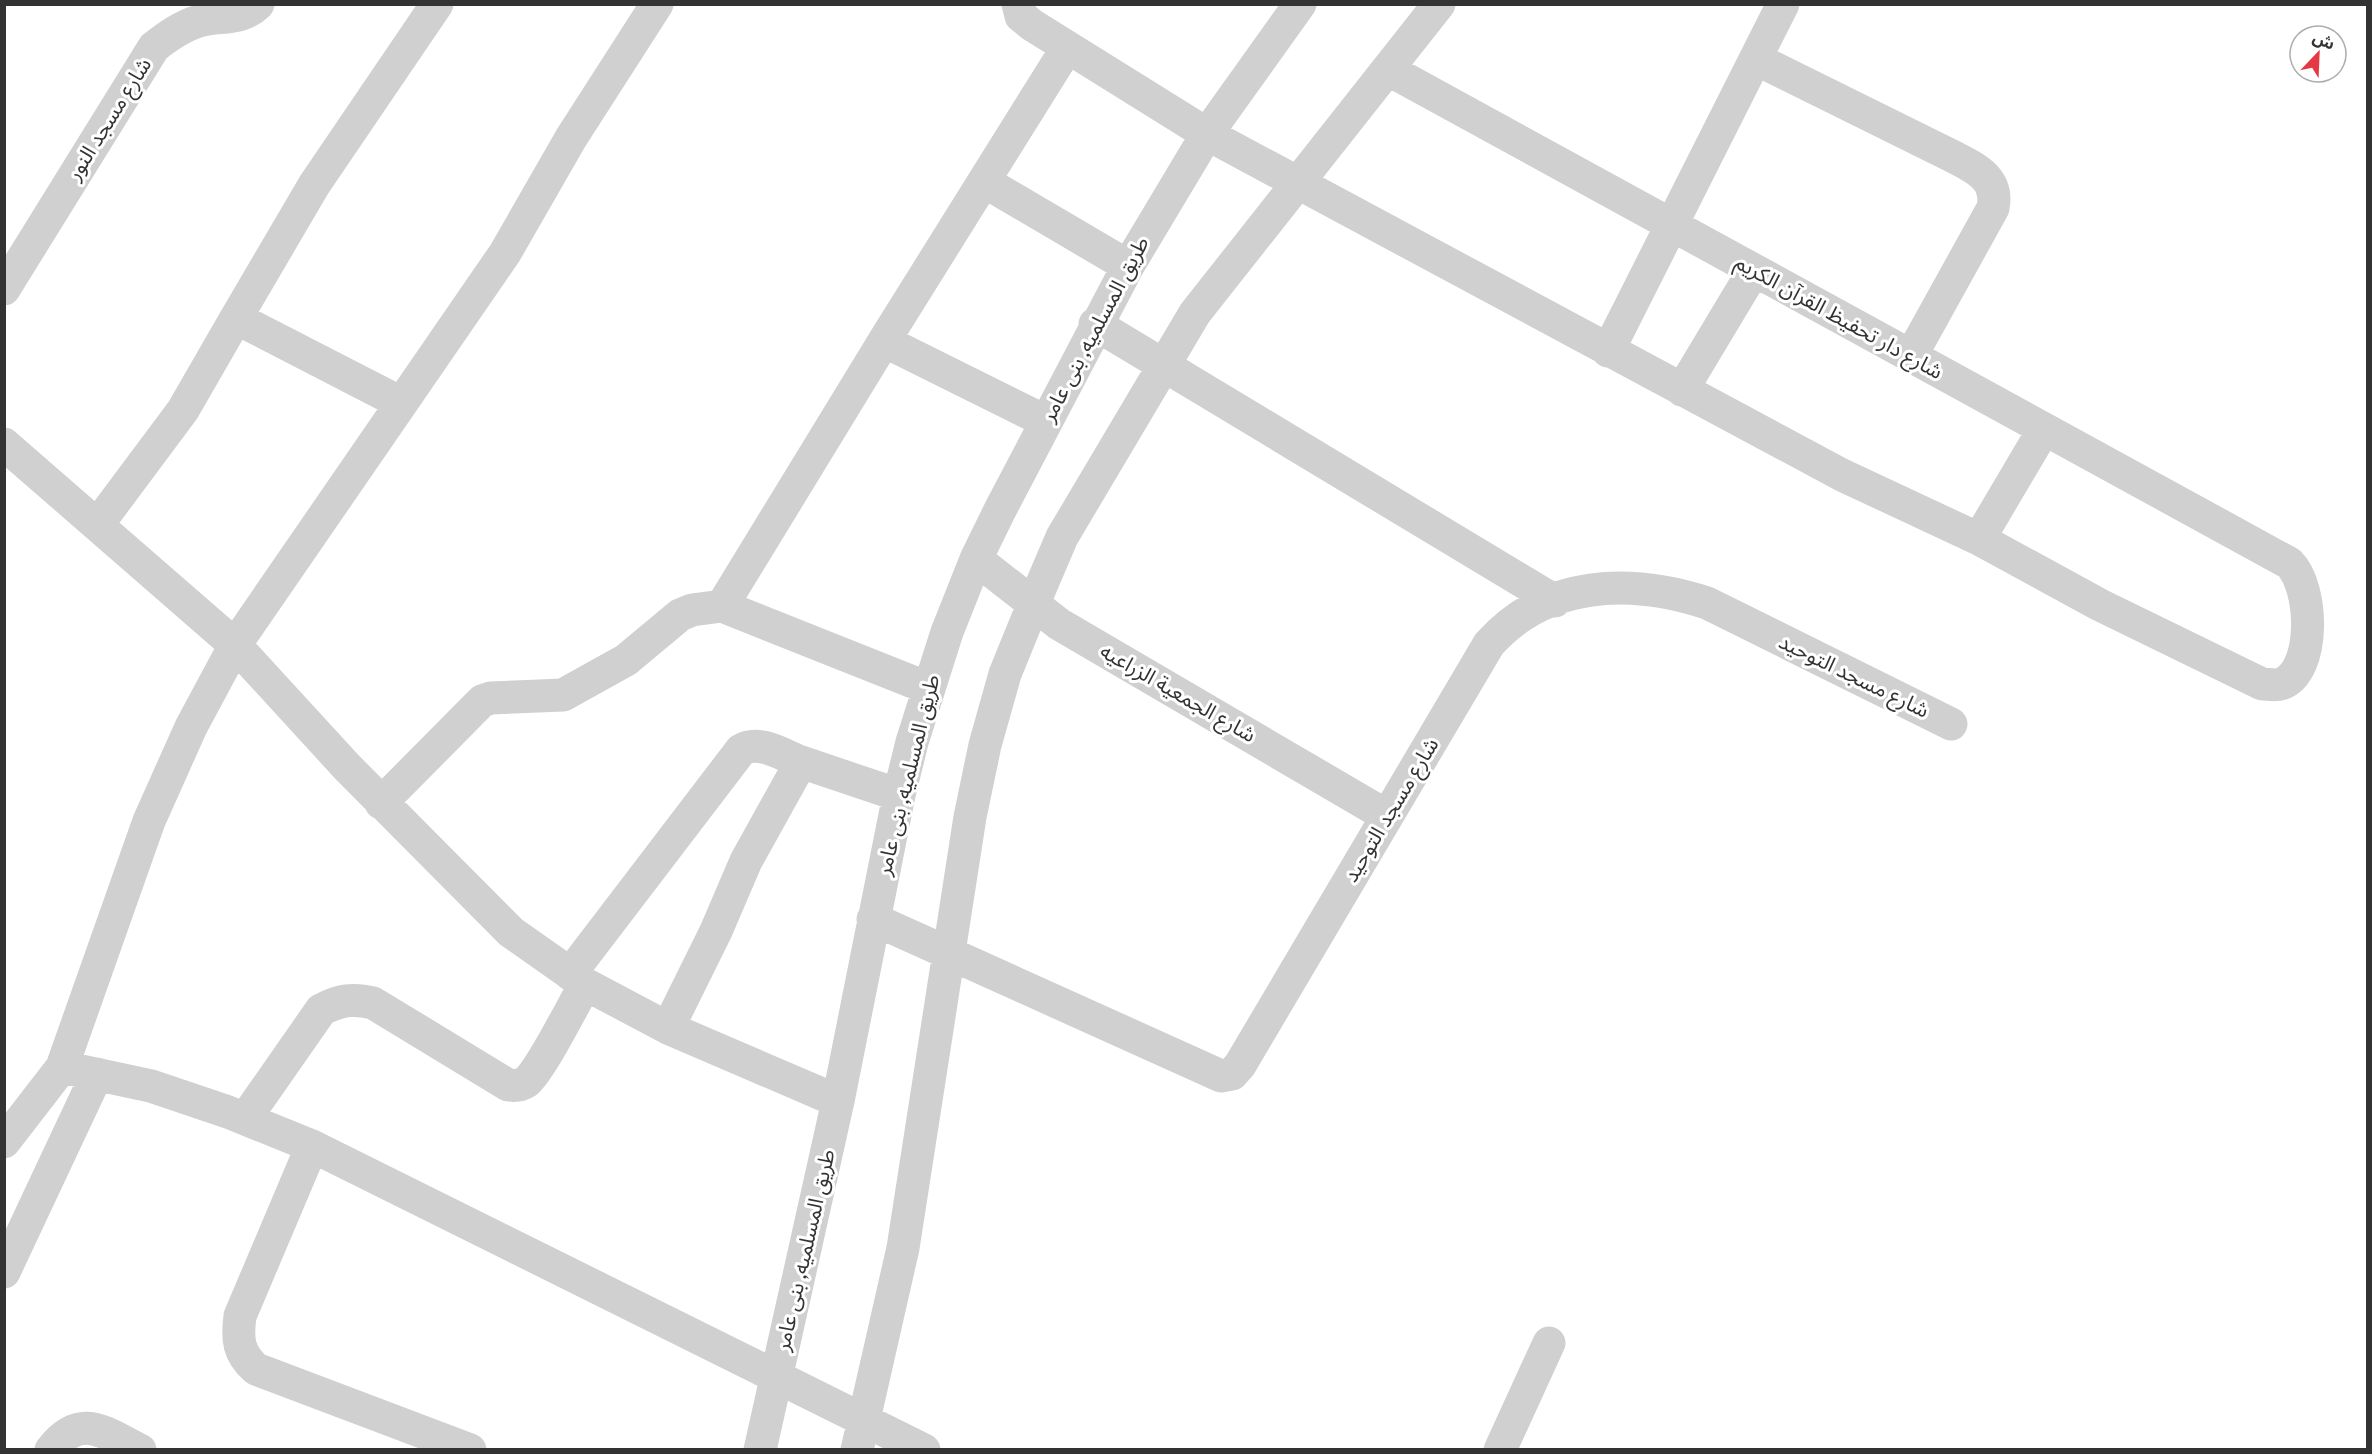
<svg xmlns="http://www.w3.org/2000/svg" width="2372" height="1454" font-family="Overpass,'Noto Sans Arabic',sans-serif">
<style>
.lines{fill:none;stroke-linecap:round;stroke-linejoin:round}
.street{stroke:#d0d0d0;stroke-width:33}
.labels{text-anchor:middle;stroke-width:6;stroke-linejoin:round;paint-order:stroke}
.street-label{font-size:21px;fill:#333;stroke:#fff}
</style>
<rect width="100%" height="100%" fill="#fff"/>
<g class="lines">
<!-- street -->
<path class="street" d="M1018 4 1021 16 1032 25 1207 134 1842 475 1979 539 2044 429
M1756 59 1952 156C1975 168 1999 178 1993 208L1911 356
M1389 70 2289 563C2314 587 2316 672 2281 684 2275 686 2268 684 2262 684L2100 605 1979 539
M985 182 1128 266
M4 289 154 47C168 36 182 26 199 21 220 15 241 21 258 4
M1095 324 1555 601
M884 341 1067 48
M1608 351 1783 4
M1682 390 1754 270
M401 403 236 318 314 185 437 4
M4 444 235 645 346 766 511 932 585 984 668 1028 716 931 746 861 801 762 899 795
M98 524 183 410 236 318
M976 559 1059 624 1387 816
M722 606 884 341 1045 421
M381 803 482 701 491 698 563 695 626 660 680 615 692 610 722 606 928 688
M873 919 1221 1076 1232 1074 1240 1065 1489 644C1546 580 1630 578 1707 603L1951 724
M570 974 741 750C759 739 783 755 801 762
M668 1028 838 1101
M62 1067 151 1086 228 1112 312 1146 924 1450
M245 1119 321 1010C339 1000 353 998 373 1003L508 1085C515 1086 520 1086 526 1082 540 1071 574 1004 585 984
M4 1142 62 1067 149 821 191 727 235 645 505 253 571 138 657 4
M312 1146 240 1316C237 1339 238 1353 256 1369L470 1450
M4 1272 97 1074
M51 1450C81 1411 105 1433 140 1450
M760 1450 838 1101 899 795 912 742 947 632 976 559 1000 510 1128 266 1207 134 1300 4
M857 1450 903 1248 970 817 985 745 1005 674 1033 605 1062 537 1195 313 1439 4
M1500 1450 1549 1343"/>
</g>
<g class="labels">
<!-- street labels -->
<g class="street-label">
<text transform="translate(109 119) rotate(-58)" y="7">شارع مسجد النور</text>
<text transform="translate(1839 317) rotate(29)" y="7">شارع دار تحفيظ القرآن الكريم</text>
<text transform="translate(1095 329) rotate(-62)" y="7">طريق المسلميه, بنى عامر</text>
<text transform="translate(1854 676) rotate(26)" y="7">شارع مسجد التوحيد</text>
<text transform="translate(1178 693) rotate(30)" y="7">شارع الجمعية الزراعيه</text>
<text transform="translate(908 775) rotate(-76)" y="7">طريق المسلميه, بنى عامر</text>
<text transform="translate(1391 810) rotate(-59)" y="7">شارع مسجد التوحيد</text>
<text transform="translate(805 1250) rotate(-77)" y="7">طريق المسلميه, بنى عامر</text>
</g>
</g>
<!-- border -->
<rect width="2372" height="1454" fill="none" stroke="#333333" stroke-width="12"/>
<!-- north arrow -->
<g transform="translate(2318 54) rotate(23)"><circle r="28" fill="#ffffff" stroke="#adadad" stroke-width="1.5"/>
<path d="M0-4.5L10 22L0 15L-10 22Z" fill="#e63946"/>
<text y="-9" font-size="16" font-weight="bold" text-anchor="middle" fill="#333333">ش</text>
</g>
</svg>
